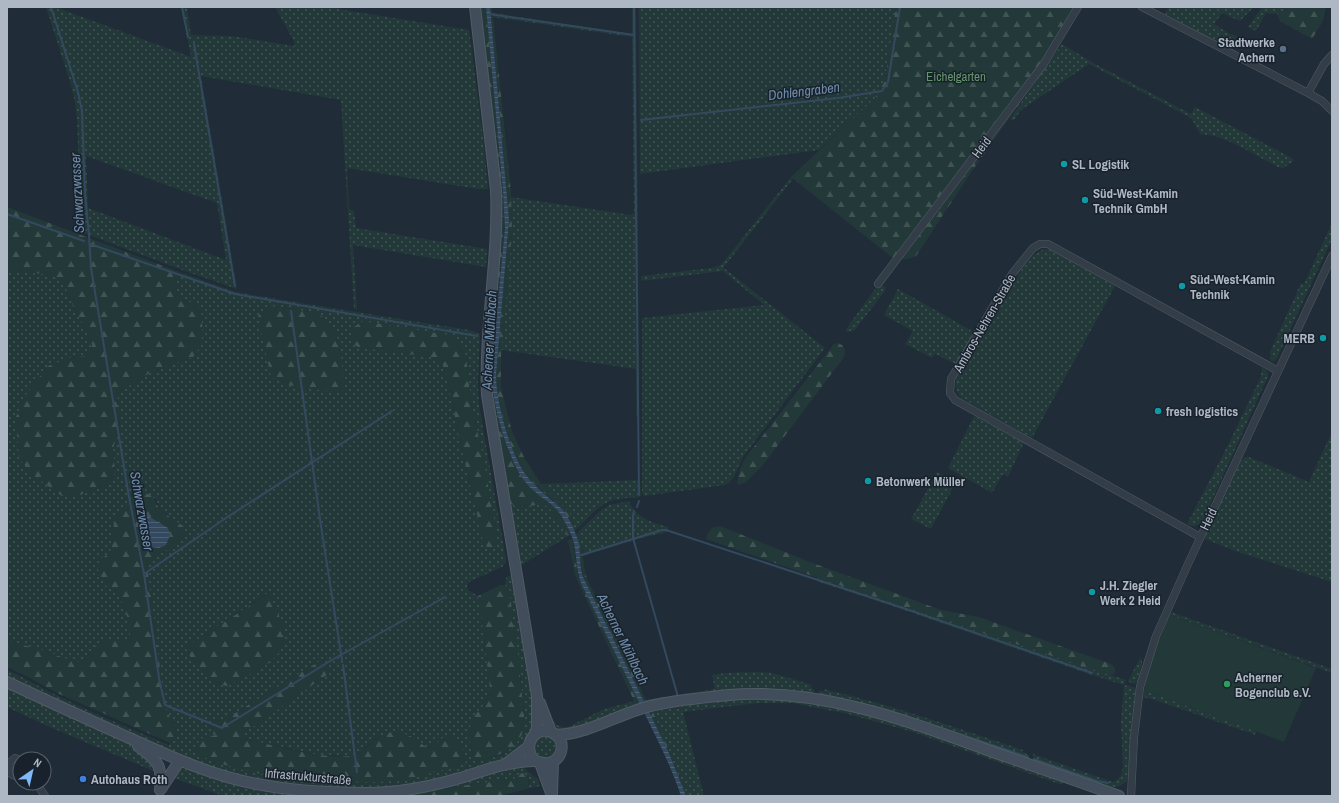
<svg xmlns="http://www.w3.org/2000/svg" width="1339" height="803" font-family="'Archivo Narrow',sans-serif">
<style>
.grass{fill:url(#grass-dots);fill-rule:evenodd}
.forest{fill:url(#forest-firs)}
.green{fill:#233939}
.water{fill:url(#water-rules)}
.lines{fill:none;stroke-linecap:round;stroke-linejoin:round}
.stream{stroke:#33495f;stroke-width:2}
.street-casing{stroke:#515b65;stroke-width:8}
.secondary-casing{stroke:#515b65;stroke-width:12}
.street{stroke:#333d47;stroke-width:7}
.secondary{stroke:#414d5a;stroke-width:10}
.service-dot{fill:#5c6f8a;stroke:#19222c;stroke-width:1.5}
.culture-dot{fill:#0f9aa8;stroke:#19222c;stroke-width:1.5}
.leisure-dot{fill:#2e9e5b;stroke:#19222c;stroke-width:1.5}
.shop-dot{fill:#3f7fe0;stroke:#19222c;stroke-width:1.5}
.labels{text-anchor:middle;stroke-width:3;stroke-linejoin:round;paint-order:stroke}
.poi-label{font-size:13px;font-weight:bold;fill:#adb8c4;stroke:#19222c;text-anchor:start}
.park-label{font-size:13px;fill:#65946c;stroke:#19222c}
.street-label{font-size:13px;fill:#adb8c4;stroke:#19222c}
.water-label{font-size:14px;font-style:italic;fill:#6e8ca9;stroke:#19222c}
</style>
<defs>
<pattern id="grass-dots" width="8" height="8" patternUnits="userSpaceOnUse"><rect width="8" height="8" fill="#233939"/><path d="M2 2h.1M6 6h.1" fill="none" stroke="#405454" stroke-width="1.8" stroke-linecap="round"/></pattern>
<pattern id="forest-firs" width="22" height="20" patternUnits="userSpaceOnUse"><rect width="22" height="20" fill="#233939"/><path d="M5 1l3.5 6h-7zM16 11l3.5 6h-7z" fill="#405454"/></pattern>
<pattern id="water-rules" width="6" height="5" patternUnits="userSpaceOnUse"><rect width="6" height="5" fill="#33495f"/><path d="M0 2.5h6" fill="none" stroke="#4e6174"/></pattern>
</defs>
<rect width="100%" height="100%" fill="#202c37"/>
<!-- grass -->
<path class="grass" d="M46 7H55L191 57 181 7H187L191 35 232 36 294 46 295 43 275 7H338V9L469 30 484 145 488 189H478L347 168 349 209 354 211 356 228 487 249 486 267 353 245 357 309H354L341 100 201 76 237 289 185 271 84 233 80 199 77 120 75 102 70 82ZM86 156 217 203 226 260 88 208Z
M632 7H636L639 416H636V369L501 350 512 232 511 197 631 215 634 212 632 37 493 17V13L632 34Z
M639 7H896L885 80 875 98 819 150 640 174Z
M1169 7H1254L1240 21 1222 13 1214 24 1230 34 1237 36 1233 46 1229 48 1165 14Z
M1262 7H1291L1277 14 1266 13 1256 31 1248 27Z
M1062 44 1097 65 1191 114 1195 107 1292 158 1294 161 1283 168 1278 167C1260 158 1220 132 1201 135L1191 118 1089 64 1021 110 1013 121 1010 119Z
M791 177 793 179 724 267V268L825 348 743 457C736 469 737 478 725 485L644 496 642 493V318L764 305 723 271 641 281V276L711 268 721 265Z
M1332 223V239L1277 358 1274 361H1271L1270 352 1301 283 1304 284Z
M1045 249 1051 250 1064 257 1115 286 1032 438 960 397C956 391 955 387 956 379L1022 269C1029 261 1034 252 1045 249Z
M7 270 52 275 57 278 65 286 74 308 83 324 92 345 89 356 69 358 80 495 106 485 115 473 113 448 120 428 117 399 122 390 153 371 193 357 194 303 184 301 177 295 176 282 181 275 179 272 236 292 307 304 469 330 476 332 480 335 478 381 479 405 506 559 505 564 502 567 469 582 467 585 468 590 478 596 482 620 490 689 484 705 473 717 470 746 473 755 478 761 501 755 510 749 524 716 521 681 509 589 505 585 506 578 509 576 514 577 532 683 535 721 525 744 520 751 516 748 514 750 516 751 507 760 463 774 383 790 287 786 231 774 179 756 7 678V670C24 677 40 687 56 695 93 713 131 729 169 745L175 737 176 729 165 708 147 565 153 557 172 547 184 527 161 510 155 498 114 517 113 540 110 553 100 559 105 585 117 592 125 608 131 632 128 641 94 647 83 661 75 662 37 648 13 643 7 640ZM276 306 320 314 330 326 339 392 282 382ZM414 330 448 335 466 356 471 402 483 457 497 538 491 549 484 545 459 437 447 379 442 363 431 357 358 347ZM271 591 270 595 285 633 221 685C208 677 190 662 186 647ZM320 661H324L331 672 244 733V736L245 739 319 755 353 756 361 752 378 737 409 735 421 745 429 748 433 746 443 738 466 763 404 780 392 781 315 784 196 749 200 739 217 735 211 730 210 727 213 721 224 720Z
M878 285 886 287 885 291 854 331 846 332V329Z
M898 289 974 332 956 364 935 354 932 358 905 344 913 331 884 315Z
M1262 367 1268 373V377L1264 385 1202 522C1197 527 1193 527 1187 524L1230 441 1261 376Z
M974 416 1024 442 1008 477 1003 474 992 493 948 468Z
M1332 432V582L1235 551 1203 538 1239 462 1245 457H1249L1309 482Z
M937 472 956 482 931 529 911 519Z
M640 480 641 497C630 498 616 498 606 503 595 509 586 520 577 529L570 514 541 484Z
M629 501C636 518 651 522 668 527V532L641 538 583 556V551L578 532 601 510 609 505Z
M508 502C519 510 531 505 544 504L550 509 568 536 522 565 520 564Z
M818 578 1126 680 1124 685 1134 687 1137 690 1131 729 1128 779C1123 785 1118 788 1110 787L1033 762V754L1113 782C1121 778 1122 774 1123 766L1121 723 1124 685 1092 675 866 597 818 582Z
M1171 612 1332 669V673L1170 615Z
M1140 658 1142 660V666L1138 682 1134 684 1128 681Z
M757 672 772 673 812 685 811 687 815 691 812 694 647 702 646 700 715 689 712 675 725 673Z
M7 685 127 741 150 758 158 773 43 724 7 707Z
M824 689C892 705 957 728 1023 750V752L1029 755V758L1028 759 818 695 819 691H824Z
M1144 690 1256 731V735L1155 700 1143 697Z
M787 698 843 708 902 725 1063 780 1062 785 910 731 848 714 792 703H758L683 712 704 796H686C675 768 665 740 653 712L689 705 739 699Z
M635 701 636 705 610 717 560 733 552 728 549 716C554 723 558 728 568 727L604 709Z
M547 735C556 740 558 744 556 755L545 761 534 755C533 740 533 740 547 735Z
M520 765 538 779 540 786 527 789 530 782 528 776 518 775 514 779 424 791Z
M182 768 228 782 314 796H224L171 777 178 769Z"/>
<!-- forest -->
<path class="forest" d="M477 7H486L503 191 505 228 495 328 492 388 509 453 517 469 526 483 561 514 571 534 568 536 550 509 544 504C531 505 519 510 508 502L489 383 500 231Z
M490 7 492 8 511 192 512 232 501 357V387L512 432 525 459 541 484 570 514 577 529 574 531C570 524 568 516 562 510 552 497 537 489 527 477 510 456 496 401 496 375L509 220Z
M896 7H1075L1050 60 970 174 916 256C910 259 901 260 894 259L791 177 875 98 885 80Z
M1291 7H1326L1323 21 1312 39 1280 21 1277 14Z
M7 207 179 272 181 275 176 282 177 295 184 301 194 303 201 308C202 325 206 344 193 357L153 371 122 390 117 399 120 428 113 448 115 473 106 485 80 495 62 496 34 476 19 459 16 417 25 396 48 366 69 358 89 356 92 345 83 324 74 308 65 286 57 278 51 275 7 270Z
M276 306 320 314 330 326 340 342 344 390 339 392C317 389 291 389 271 377L258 316 266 308Z
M363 321 448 335 453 337 461 345 466 355 471 403 483 457 497 538 495 547 491 549 484 545 459 437 447 379 442 363 431 357 358 347 354 344 351 335 354 327Z
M838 343 842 345 845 350 844 357 763 465 745 483 738 485 737 483 740 469 746 457 834 344Z
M137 493C158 493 150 498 161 510 167 516 177 521 184 527V538L172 547 153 557 147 565 165 708 176 729 175 737 170 743 57 693 26 676 7 667V640L13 643 37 648 75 662 83 661 94 647 109 639 128 641 131 632 125 608 117 592 105 585 97 567 100 559 110 553 113 540 114 517Z
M720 526 810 562 941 610 979 617 1111 664C1115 667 1116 670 1114 674L1109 675 818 578 706 539 708 533 712 528Z
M578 532C584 548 582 564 587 579L647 702 644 703 583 577C579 563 581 548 575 535Z
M572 538 578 575 640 704 636 705 580 586 575 574 568 540Z
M500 585H505L509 589C514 624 519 660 522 696 523 708 527 724 521 736 513 753 495 756 478 761L473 755 467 733 473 717 484 705 490 689 482 620 478 596Z
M272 591 270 595C273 602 285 628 285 633 286 662 249 674 228 686 211 684 190 662 186 647Z
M320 661H324L332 670 331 672 244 733V736L245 739C277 746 319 759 351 756 370 754 378 722 408 735 415 738 421 745 429 748 440 743 438 738 452 737L461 743 466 764 404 780 392 781 315 784 246 771 209 760 196 752V749L200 739 216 735 211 730 210 727 213 721 224 720Z
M653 712 667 745 669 753 649 713Z
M523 773C531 777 529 781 527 789L499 796H385L514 779 518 775Z"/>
<!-- green -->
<path class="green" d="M1170 615 1316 668 1284 742 1144 690C1148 664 1158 641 1168 617Z"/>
<!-- water -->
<path class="water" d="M486 7H490L509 220 496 375C496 402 510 454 526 475 535 488 550 498 562 509 569 518 575 530 578 541 581 553 579 565 583 577L669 753 686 796H681C670 763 654 733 639 702 620 663 601 624 582 585 574 567 578 548 570 532 566 525 563 517 558 511 549 501 535 494 526 483 507 459 493 405 491 374L505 228 503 191Z
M148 516 168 528 170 535 166 545 159 548 151 547 143 539 139 526 142 520Z"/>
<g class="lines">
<!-- stream -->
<path class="stream" d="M51 7 78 92 82 111 85 194 89 235 91 268 129 497 144 574 159 678 165 705 222 728 330 661 445 597
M182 7 188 37
M634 7 639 495
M489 14 634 35
M194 44 235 286
M641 120 838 98 882 91 888 82 900 7
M7 214 84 241
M90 244 235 294 477 336
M291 311 321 526 342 660
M637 507 639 501
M634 511 633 515V538L678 697
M578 556 662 530H666L906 609 1092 673
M144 574 226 518 392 411
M343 665 357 772
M762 689 812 693
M732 690 758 689
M820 694 887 710 1028 757
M642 702 664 698
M1034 759 1097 781 1108 783"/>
<!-- street casing -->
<g class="street-casing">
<path id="street" d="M1142 7 1308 93 1322 101 1332 111
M1308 93 1324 64 1332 55
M878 284 1043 65 1078 7
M1200 537 955 400 950 393 951 379 1012 274 1033 248 1040 244H1048L1278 371
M20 760 15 758 9 763C7 773 10 775 20 777
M36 783 45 796
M1131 796 1134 737 1140 687 1156 636 1188 564 1332 256"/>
</g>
<!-- secondary casing -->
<g class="secondary-casing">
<path id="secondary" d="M475 7 496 190C499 258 484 327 487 395L537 696V728L535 734
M7 682C47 701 87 719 127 737 169 756 212 776 257 784 293 791 329 793 366 793 397 793 429 787 460 778 478 773 496 765 514 763 520 762 528 761 534 761 540 761 545 766 552 762 563 757 565 742 556 735 539 721 519 744 535 761
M540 703 551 732
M556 735C585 734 610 719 637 710 663 701 701 698 729 695 821 687 911 722 996 753 1037 767 1078 781 1119 796
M138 746C159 763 162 763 160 790
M507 763 528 747
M540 763 552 796
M161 789 180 760
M552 793 553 762"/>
</g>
<!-- street -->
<use href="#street" class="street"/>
<!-- secondary -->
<use href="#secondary" class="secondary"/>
</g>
<!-- markers -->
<circle class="service-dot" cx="1283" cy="49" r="4"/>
<g class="culture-dot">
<circle cx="1064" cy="164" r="4"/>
<circle cx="1085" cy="200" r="4"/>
<circle cx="1182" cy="286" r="4"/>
<circle cx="1323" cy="338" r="4"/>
<circle cx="1158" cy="411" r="4"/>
<circle cx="868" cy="481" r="4"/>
<circle cx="1092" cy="592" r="4"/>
</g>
<circle class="leisure-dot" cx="1227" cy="684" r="4"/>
<circle class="shop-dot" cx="83" cy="779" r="4"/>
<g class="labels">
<!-- poi labels -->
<g class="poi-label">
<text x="1275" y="47" text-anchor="end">Stadtwerke<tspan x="1275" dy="15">Achern</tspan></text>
<text x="1072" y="169">SL Logistik</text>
<text x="1093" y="198">Süd-West-Kamin<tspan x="1093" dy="15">Technik GmbH</tspan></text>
<text x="1190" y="284">Süd-West-Kamin<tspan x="1190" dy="15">Technik</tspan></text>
<text x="1315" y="343" text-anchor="end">MERB</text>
<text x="1166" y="416">fresh logistics</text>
<text x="876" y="486">Betonwerk Müller</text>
<text x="1100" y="590">J.H. Ziegler<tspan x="1100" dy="15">Werk 2 Heid</tspan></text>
<text x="1235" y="682">Acherner<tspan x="1235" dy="15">Bogenclub e.V.</tspan></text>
<text x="91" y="784">Autohaus Roth</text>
</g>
<!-- park labels -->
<g class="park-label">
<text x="956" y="81">Eichelgarten</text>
</g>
<!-- street labels -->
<g class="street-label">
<text transform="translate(981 147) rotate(-53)" y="5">Heid</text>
<text transform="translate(984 323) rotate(-60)" y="5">Ambros-Nehren-Straße</text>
<text transform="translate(1208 519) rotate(-65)" y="5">Heid</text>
<text transform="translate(308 776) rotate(5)" y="5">Infrastrukturstraße</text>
</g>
<!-- water labels -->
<g class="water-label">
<text transform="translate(804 91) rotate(-7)" y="5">Dohlengraben</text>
<text transform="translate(77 193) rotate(-93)" y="5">Schwarzwasser</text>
<text transform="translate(489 340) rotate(-87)" y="5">Acherner Mühlbach</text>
<text transform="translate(142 511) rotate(80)" y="5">Schwarzwasser</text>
<text transform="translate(623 639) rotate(64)" y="5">Acherner Mühlbach</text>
</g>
</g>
<!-- border -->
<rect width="1339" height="803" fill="none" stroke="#adb8c4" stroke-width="16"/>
<!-- north arrow -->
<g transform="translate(32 771) rotate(34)"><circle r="19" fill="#19222c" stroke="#545e69"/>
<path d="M0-3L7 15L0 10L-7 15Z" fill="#7fb8f7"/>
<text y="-6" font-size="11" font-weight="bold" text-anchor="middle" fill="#adb8c4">N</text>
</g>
</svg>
